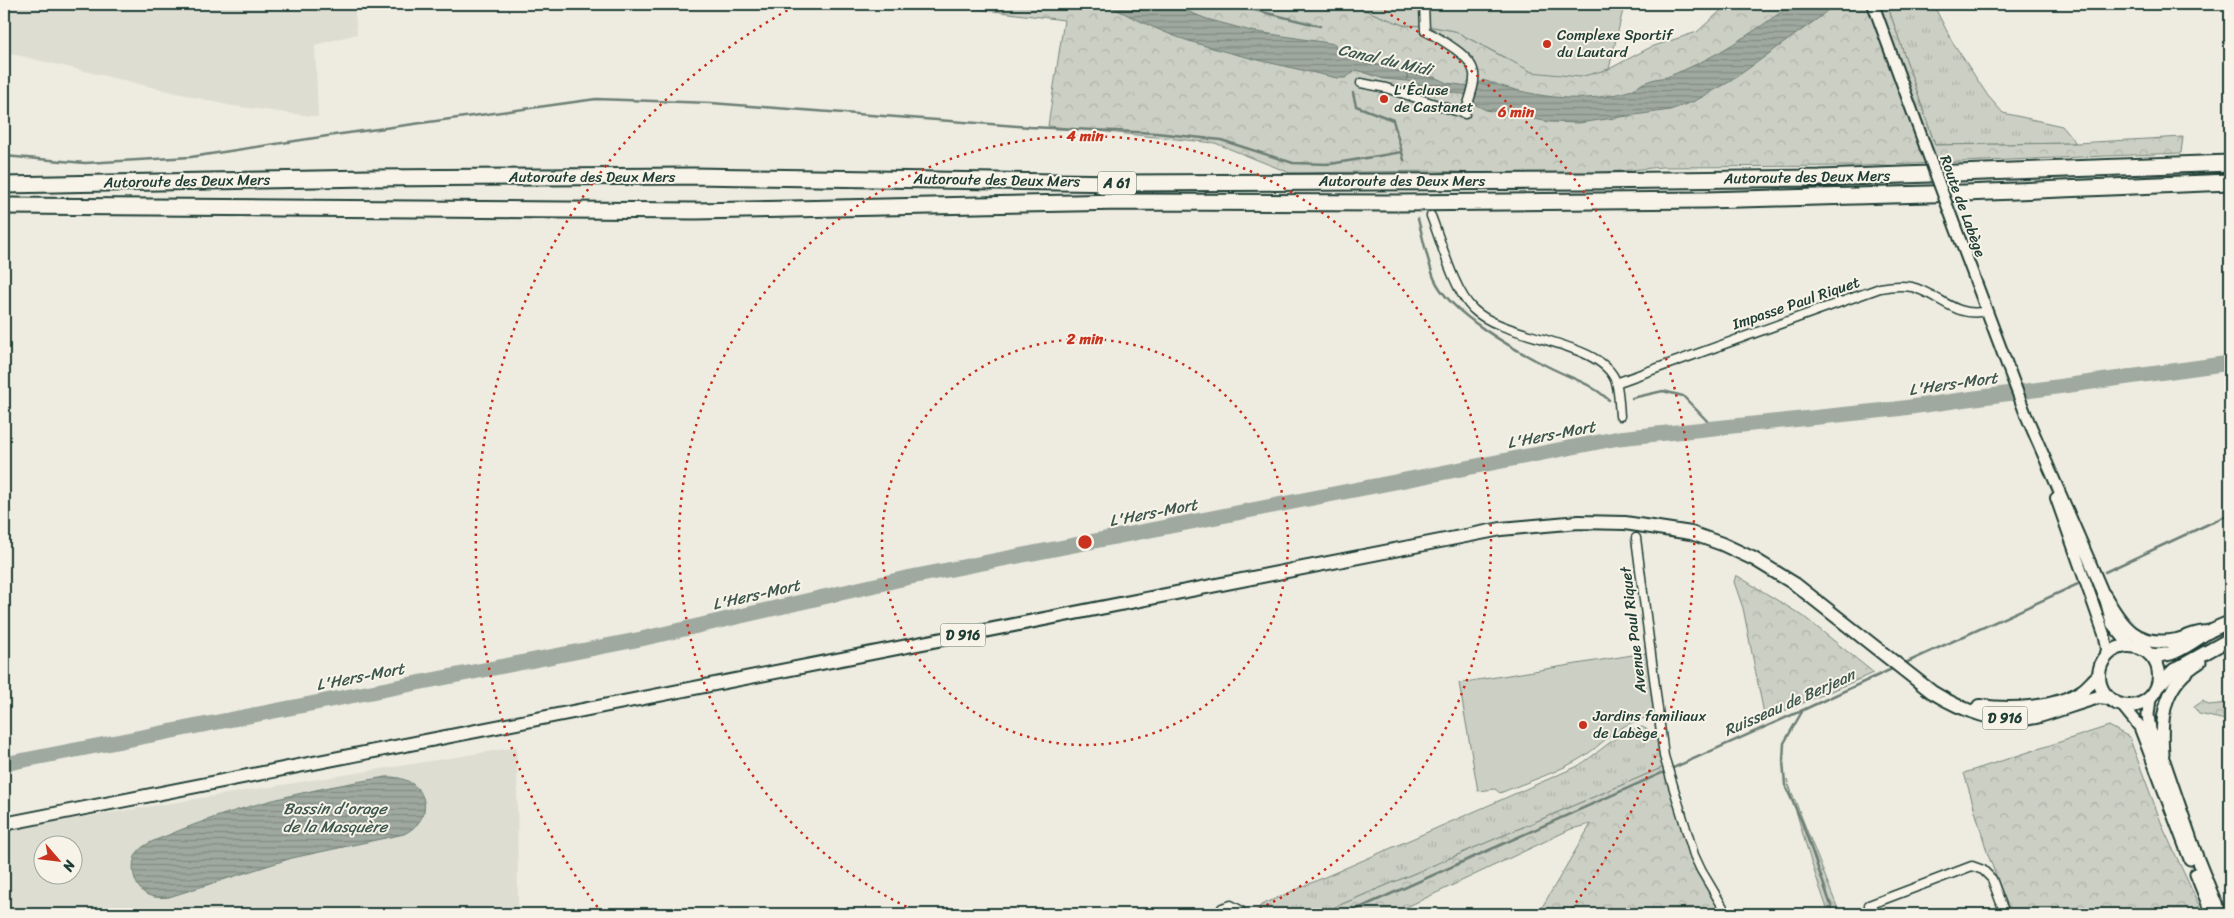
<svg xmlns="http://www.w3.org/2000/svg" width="2234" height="918" font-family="Sriracha,sans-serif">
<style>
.built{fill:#ddddd2;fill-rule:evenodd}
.grass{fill:url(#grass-tufts);stroke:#76867c}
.forest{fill:url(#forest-crowns);stroke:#76867c}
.garden{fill:#cccfc4;stroke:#76867c}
.water{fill:url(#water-rules);stroke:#6c7e74}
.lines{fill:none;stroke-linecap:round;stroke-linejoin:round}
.stream{stroke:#6c7e74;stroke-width:2.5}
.river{stroke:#9fa99f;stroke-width:15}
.minor-casing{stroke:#1f3d34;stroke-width:11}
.tertiary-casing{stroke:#1f3d34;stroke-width:14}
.secondary-casing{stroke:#1f3d34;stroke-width:15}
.primary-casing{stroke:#1f3d34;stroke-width:16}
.motorway-casing{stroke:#1f3d34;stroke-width:19}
.minor{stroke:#f7f3e8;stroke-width:8}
.tertiary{stroke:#f7f3e8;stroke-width:10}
.secondary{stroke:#f7f3e8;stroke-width:11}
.primary{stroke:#f7f3e8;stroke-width:12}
.motorway{stroke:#f7f3e8;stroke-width:15}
.tertiary-bridge-casing{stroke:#1f3d34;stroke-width:14;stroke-linecap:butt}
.tertiary-bridge{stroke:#f7f3e8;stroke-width:10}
.ring{fill:none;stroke:#c8321e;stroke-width:2.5;stroke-dasharray:2.5 5}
.poi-dot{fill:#c8321e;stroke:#f7f3e8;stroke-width:2}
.labels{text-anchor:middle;stroke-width:4;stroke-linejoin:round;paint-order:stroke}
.shield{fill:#f7f3e8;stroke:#60746a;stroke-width:1}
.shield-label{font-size:14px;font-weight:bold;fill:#1f3d34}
.poi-label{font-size:15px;fill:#1f3d34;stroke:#f7f3e8;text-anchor:start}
.street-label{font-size:15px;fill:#1f3d34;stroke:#f7f3e8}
.water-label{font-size:16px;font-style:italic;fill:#3f584f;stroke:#f7f3e8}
.centre{fill:#c8321e;stroke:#f7f3e8;stroke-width:2.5}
.ring-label{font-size:15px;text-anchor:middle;font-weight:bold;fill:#c8321e;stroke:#f7f3e8;stroke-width:4;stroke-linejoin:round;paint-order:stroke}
</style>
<defs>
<pattern id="grass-tufts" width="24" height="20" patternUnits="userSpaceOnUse" patternTransform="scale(1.25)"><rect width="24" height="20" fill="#cccfc4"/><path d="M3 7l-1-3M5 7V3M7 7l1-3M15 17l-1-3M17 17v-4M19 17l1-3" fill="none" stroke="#afb3a9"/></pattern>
<pattern id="forest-crowns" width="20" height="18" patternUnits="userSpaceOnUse" patternTransform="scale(1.25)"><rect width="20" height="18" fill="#cccfc4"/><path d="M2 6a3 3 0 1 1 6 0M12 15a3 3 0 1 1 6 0" fill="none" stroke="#afb3a9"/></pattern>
<pattern id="water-rules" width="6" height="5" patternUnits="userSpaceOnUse" patternTransform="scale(1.25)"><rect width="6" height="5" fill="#9fa99f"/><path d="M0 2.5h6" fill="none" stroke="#818b82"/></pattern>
</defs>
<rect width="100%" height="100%" fill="#eeece1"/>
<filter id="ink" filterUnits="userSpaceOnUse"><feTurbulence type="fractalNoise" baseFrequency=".02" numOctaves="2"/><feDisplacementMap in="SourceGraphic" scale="10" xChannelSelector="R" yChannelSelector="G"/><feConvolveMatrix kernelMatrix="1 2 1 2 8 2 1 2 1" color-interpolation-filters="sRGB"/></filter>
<g filter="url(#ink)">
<!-- built -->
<path class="built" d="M4 4H354L357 34 315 45 318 117 232 106 4 52Z
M517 747 518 914H4V830ZM42 846H72V876H42Z"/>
<!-- grass -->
<path class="grass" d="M1887 4H1933L1952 41 1988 96 2003 113 2062 126 2076 143 1935 145Z
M1642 727C1660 734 1661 750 1664 767L1319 914H1255L1261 905 1576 767C1599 754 1616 732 1642 727Z"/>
<!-- forest -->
<path class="forest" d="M938 4H1338L1362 9 1403 25 1428 26 1455 31 1503 57 1609 69 1651 47 1697 32 1728 4H1887L1935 145 2076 143 2183 137 2181 153 1862 166 1662 167 1557 177 1435 171 1290 173 1215 143 1048 126 1064 20Z
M1736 575 1803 616 1874 673 1765 719 1743 608 1734 582Z
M2203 701 2208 705 2230 703V721L2199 714 2194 707Z
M2109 726 2129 737 2164 830 2203 914H2011L1988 855 1964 773Z
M1664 767 1670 790 1722 912 1713 914H1538L1591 824 1571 829 1392 914H1319Z
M1787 780 1838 909 1840 914H1829L1811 862Z"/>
<!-- garden -->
<path class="garden" d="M1338 4H1623V10L1609 69 1580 77 1532 72 1455 31 1428 26 1403 25 1362 9Z
M1645 653 1650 657 1654 704C1653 721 1635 719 1623 727 1609 735 1599 746 1586 755 1560 772 1529 781 1500 793L1495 789 1478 791 1459 683Z"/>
<!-- water -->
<path class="water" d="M1105 4H1169L1207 19 1251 31 1335 44 1336 49 1353 54 1359 62 1386 66 1407 74V81L1384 79 1357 70 1345 78H1337C1289 67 1240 57 1192 42 1162 33 1134 18 1105 4Z
M1792 4H1834L1820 17 1731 81 1695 101 1670 110 1579 123 1550 122 1486 110 1476 105 1472 98 1463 94 1429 89 1407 81 1408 74 1434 77 1447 83 1475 87 1483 80C1529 96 1577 105 1625 92 1635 90 1643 82 1652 80 1657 78 1662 78 1667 77 1712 60 1754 32 1792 4Z
M386 777C425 775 440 816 404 834L292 858 169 897C162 898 153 898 146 894 134 887 129 865 137 853 143 844 156 840 166 836 236 806 311 789 386 777Z"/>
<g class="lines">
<!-- stream -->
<path class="stream" d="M1230 4 1320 26
M1353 93 1356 106 1393 120 1404 160
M4 156 85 163 191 157 334 135 596 99 711 103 1030 127 1156 133 1221 140 1293 163 1330 164 1402 152
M1418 219C1423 238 1427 259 1434 278 1449 314 1518 352 1553 369 1576 380 1590 383 1609 400
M1632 398 1663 391 1683 396 1714 428
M2105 572 2230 514
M1903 664 2078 584
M1803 710 1784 743 1783 761 1785 785 1802 822 1834 914
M1346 914 1803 710 1894 668"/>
<!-- river -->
<path class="river" d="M4 764 641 639 906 578 1619 438 1896 409 2230 363"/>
<!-- minor casing -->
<g class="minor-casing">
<path id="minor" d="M1361 83 1386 88 1465 114C1473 84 1485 70 1455 49 1445 42 1436 36 1425 31L1424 4
M1431 216C1441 241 1454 291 1473 309 1504 340 1602 340 1616 382 1619 392 1619 405 1620 416
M1616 383 1880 288C1890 286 1901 285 1912 287 1939 294 1956 319 1986 311
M1636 538 1664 756 1694 855 1701 870 1727 914
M1869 905 1972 866 1983 870 1992 879 2005 914
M1218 914 1222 908 1231 905 1240 910 1242 914"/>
</g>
<!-- tertiary casing -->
<g class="tertiary-casing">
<path id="tertiary" d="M1873 4 1925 146
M1953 221 2026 415 2087 555 2104 595 2112 624 2126 641 2135 647
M2056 498 2105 637 2107 649 2105 658"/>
</g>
<!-- secondary casing -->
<g class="secondary-casing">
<path id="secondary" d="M2150 698 2148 715 2150 730 2164 761 2197 857 2220 914
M2123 706 2140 727 2190 859
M2163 754C2160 715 2164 684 2200 662
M2196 874 2212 914"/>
</g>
<!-- primary casing -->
<g class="primary-casing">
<path id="primary" d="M2104 595C2122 627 2137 648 2177 640 2188 637 2196 632 2207 632
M2099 676a30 30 0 1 1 60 0a30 30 0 1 1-60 0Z
M2149 654C2172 660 2190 643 2208 632 2215 628 2223 625 2230 622
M2157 687 2174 670 2230 639
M1979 706C2010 710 2055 709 2082 691 2088 687 2093 680 2099 675
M4 824 1501 529 1579 522 1625 523 1691 533 1722 544 1754 559 1795 584 1932 692C1961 710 2000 726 2036 717 2057 711 2078 703 2099 697L2108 698"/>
</g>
<!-- motorway casing -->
<g class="motorway-casing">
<path id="motorway" d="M4 185 370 178 693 176 1121 183 1589 181 1820 178 2230 163
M4 206 696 211 1122 202 1398 203 1705 200 1965 193 2230 182"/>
</g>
<!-- minor -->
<use href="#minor" class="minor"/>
<!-- tertiary -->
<use href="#tertiary" class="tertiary"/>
<!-- secondary -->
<use href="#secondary" class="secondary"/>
<!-- primary -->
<use href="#primary" class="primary"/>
<!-- motorway -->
<use href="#motorway" class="motorway"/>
<!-- tertiary-bridge casing -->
<g class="tertiary-bridge-casing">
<path id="tertiary-bridge" d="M1925 146 1953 221"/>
</g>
<!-- tertiary-bridge -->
<use href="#tertiary-bridge" class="tertiary-bridge"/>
</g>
</g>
<!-- distance rings -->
<g class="ring">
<circle cx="1085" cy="542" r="203"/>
<path d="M920 913A406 406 0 1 1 1250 913"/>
<path d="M602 913A609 609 0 0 1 799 4M1371 4A609 609 0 0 1 1568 913"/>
</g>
<!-- markers -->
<g class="poi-dot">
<circle cx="1547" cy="44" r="5"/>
<circle cx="1384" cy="99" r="5"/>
<circle cx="1583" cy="725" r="5"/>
</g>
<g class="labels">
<!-- shield labels -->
<g class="shield">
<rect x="1098" y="171.5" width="38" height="23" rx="4"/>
<rect x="940.5" y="623.5" width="45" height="23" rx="4"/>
<rect x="1982.5" y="706.5" width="45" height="23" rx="4"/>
</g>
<g class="shield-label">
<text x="1117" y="188">A 61</text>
<text x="963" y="640">D 916</text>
<text x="2005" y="723">D 916</text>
</g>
<!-- poi labels -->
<g class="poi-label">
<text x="1557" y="40">Complexe Sportif<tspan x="1557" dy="17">du Lautard</tspan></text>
<text x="1394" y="95">L'Écluse<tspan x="1394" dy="17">de Castanet</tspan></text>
<text x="1593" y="721">Jardins familiaux<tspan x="1593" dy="17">de Labège</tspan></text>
</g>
<!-- street labels -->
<g class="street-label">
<text x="592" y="182">Autoroute des Deux Mers</text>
<text transform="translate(1807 177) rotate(-1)" y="5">Autoroute des Deux Mers</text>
<text transform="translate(997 180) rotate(1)" y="5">Autoroute des Deux Mers</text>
<text transform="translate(187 181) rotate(-1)" y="5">Autoroute des Deux Mers</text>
<text x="1402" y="186">Autoroute des Deux Mers</text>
<text transform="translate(1963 206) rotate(70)" y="5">Route de Labège</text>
<text transform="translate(1796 303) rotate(-19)" y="5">Impasse Paul Riquet</text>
<text transform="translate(1633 630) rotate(-97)" y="5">Avenue Paul Riquet</text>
</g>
<!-- water labels -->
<g class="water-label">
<text transform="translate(1385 59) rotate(13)" y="6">Canal du Midi</text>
<text transform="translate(1953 383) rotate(-8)" y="6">L'Hers-Mort</text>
<text transform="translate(1551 434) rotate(-11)" y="6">L'Hers-Mort</text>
<text transform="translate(1153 512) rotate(-11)" y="6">L'Hers-Mort</text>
<text transform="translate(756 594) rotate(-13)" y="6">L'Hers-Mort</text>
<text transform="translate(360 676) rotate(-11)" y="6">L'Hers-Mort</text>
<text transform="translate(1789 702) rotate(-24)" y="6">Ruisseau de Berjean</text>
<text x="335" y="814">Bassin d'orage<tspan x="335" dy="18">de la Masquère</tspan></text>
</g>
</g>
<circle cx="1085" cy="542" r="8" class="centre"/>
<g class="ring-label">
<text x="1516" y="117">6 min</text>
<text x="1085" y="141">4 min</text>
<text x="1085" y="344">2 min</text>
</g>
<!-- margin -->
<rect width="2234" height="918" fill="none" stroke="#f7f3e8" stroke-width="20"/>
<rect x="10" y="10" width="2214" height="898" fill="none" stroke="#1f3d34" stroke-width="2" filter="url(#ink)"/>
<!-- north arrow -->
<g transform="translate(58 860) rotate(118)"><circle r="24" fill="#f7f3e8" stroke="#a1aaa0"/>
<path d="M0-4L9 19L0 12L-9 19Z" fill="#c8321e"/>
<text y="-8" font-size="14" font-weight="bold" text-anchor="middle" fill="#1f3d34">N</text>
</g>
</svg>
